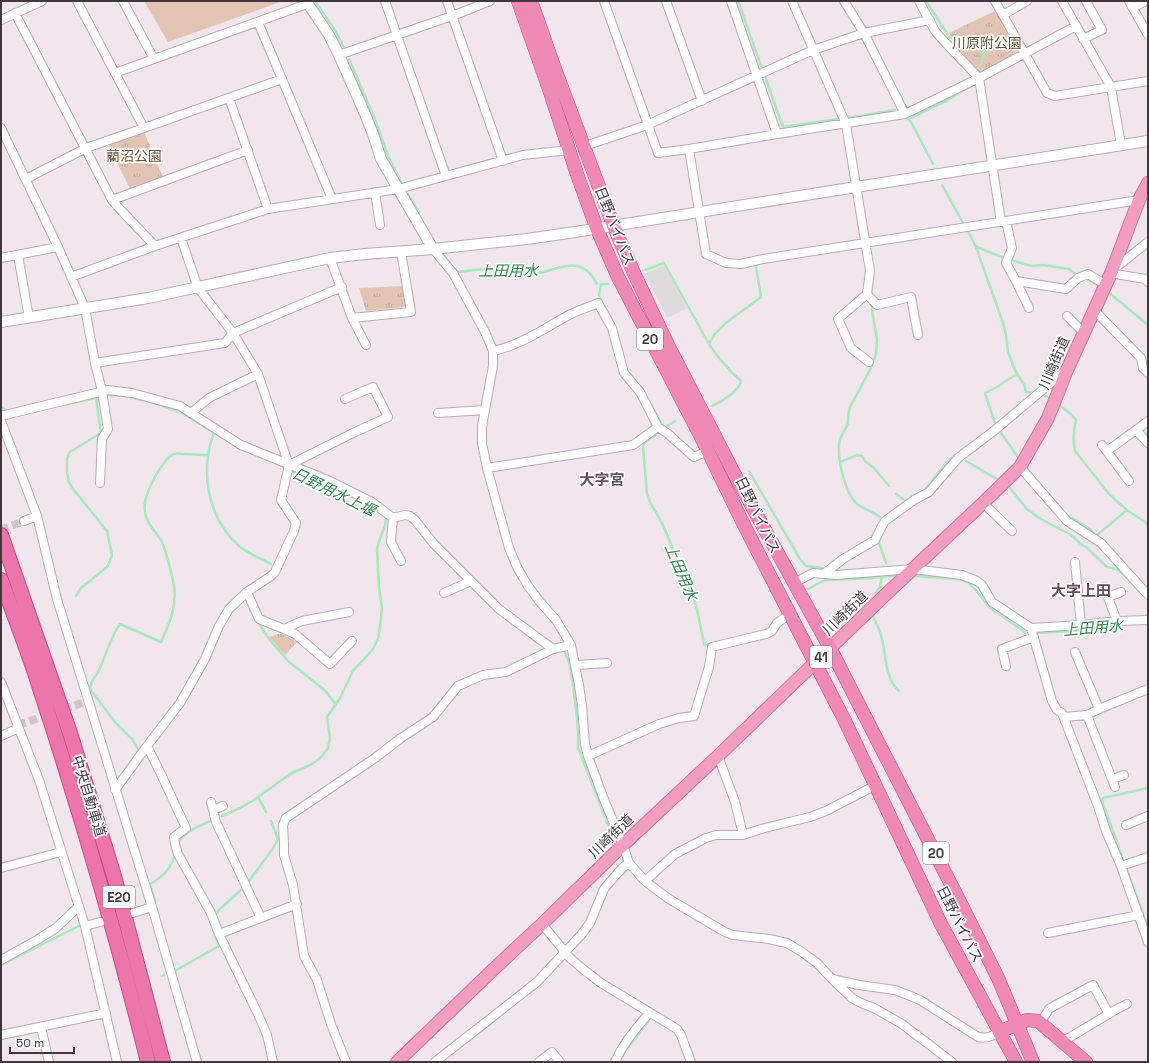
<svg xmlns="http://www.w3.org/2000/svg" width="1149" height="1063" font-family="'Space Grotesk','Noto Sans JP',sans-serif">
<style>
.grass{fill:url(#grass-tufts)}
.pitch{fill:#e1c4b4}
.parking{fill:#dfdbdd}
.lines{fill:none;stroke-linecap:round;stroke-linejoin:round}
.stream{stroke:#a9e7bc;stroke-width:2.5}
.minor-tunnel{stroke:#cec3c8;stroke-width:8;stroke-dasharray:8 4;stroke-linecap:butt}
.minor-casing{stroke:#bbaab2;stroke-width:10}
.tertiary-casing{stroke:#bbaab2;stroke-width:12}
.primary-casing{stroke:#d57199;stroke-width:14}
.trunk-casing{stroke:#ca4785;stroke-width:14}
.motorway-casing{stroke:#ca4785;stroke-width:16}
.minor{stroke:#fff;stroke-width:8}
.tertiary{stroke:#fff;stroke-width:10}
.primary{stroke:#f29fbf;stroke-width:12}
.trunk{stroke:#ef8ab4;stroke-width:13}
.motorway{stroke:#ec76a9;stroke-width:14}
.labels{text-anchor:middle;stroke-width:3.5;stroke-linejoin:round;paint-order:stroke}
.shield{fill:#fff;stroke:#7b7277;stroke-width:1}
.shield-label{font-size:13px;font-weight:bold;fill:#43363d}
.park-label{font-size:14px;fill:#6e5031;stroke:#fff}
.street-label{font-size:14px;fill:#43363d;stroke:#fff}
.water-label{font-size:15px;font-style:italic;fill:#34854e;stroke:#fff}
.neighbourhood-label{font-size:15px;font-weight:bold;fill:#644f5a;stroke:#fff}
</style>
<defs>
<pattern id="grass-tufts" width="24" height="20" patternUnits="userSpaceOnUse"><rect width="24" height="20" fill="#e1c4b4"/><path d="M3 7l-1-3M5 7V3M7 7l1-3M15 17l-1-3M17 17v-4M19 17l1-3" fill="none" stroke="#c2a99c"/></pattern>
</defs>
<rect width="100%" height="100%" fill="#f1e6eb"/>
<!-- grass -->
<path class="grass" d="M999 9 1024 54 979 78 949 33Z
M144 132 164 180 131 191 108 144Z
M404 286 407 304 405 307 366 311 359 288Z
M278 634H282L297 642 285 655 269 637Z"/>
<!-- pitch -->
<path class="pitch" d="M144 1H283L168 42Z"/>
<!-- parking -->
<path class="parking" d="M663 266 666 269 687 308 667 318 645 274Z"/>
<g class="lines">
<!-- stream -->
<path class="stream" d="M315 1 336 32 344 48
M738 1 783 127 838 119
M926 1 950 38 968 39 979 42 985 52 977 75
M349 59 376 122 388 156 402 184
M848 118 895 110
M933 164 911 122 908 119 948 100 971 86
M942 185 963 223
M408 194 419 212
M968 231 976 247 1003 323 1006 335 1008 352 1015 370 1024 385 1026 392 1034 393
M977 247 1004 258
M1010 260 1032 266 1043 265 1069 269 1077 275
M645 270 664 263 709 344C718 358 729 370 741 381 739 391 721 402 712 406
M458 272C474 270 491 268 507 269 517 271 528 275 538 273 549 272 566 263 577 266 588 269 592 275 597 284
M1087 279 1098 285
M1107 291 1148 325
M872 302V311L877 339 876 353 872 366 850 407C848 412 848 417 848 422 847 428 842 433 840 439 836 455 844 491 856 503 863 509 873 512 880 517
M603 304 599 296 601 284H608
M709 344 714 335 726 323 761 297 756 267
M1043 394 1050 399
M649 401 664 428
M151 402 180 412 221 437
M1059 405 1072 415 1076 420C1073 431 1073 440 1075 451L1110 495 1127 510 1148 524
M1 407 8 412
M53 407 110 395 126 396 142 400
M996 426 985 393 997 387 1017 374
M664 428 675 421
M999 430 1018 457
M214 433C209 444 208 454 207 466 206 496 216 526 239 546 247 553 261 559 271 564
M656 435 644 443 643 447 647 494 650 502 663 525 693 597 697 609 704 644 705 645 712 644
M966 461 997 479
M840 462 857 455 862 456 865 461 874 468 889 486
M1025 465 1031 474
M749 471 800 559 806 566 823 568
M1010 488 1027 509 1039 518 1071 535 1082 545 1086 547 1107 567 1116 569 1123 574 1140 592
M924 491 946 463 955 455
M896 494 907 502
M1066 514 1091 530 1096 536 1127 510
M880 537 879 543 886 563
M915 576 959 579 967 582 974 588 990 608 998 613 1026 633
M808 589 825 580 871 578 896 575
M76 596 81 588 107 567 110 561 112 555 107 531 74 490 69 482 67 472V458L70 452 101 433 96 398
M876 598V593L880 587 882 576
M872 615C875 621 878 626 880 632 887 652 883 676 899 691
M260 625 269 639 289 662 322 688 328 694 336 705
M1037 633 1072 631 1118 625
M565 652 570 665 573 684 578 727V748L616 844
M138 749 132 739 115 722 90 689C91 679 94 680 98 672 106 657 109 639 120 624L161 642C169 625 177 606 174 586 172 575 166 552 162 542 159 536 154 531 150 525 139 508 147 492 155 477 159 470 167 456 174 454 177 453 181 454 183 454 191 454 200 455 208 455
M1148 788 1103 798 1102 801 1148 928
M258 797 266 812
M222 816 240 808 254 800 290 774 312 764 318 760 323 755 328 748 330 738 327 717 340 698 353 671 373 649 378 639 380 627 382 608 379 588 377 549 379 541 385 526 386 517 357 499 334 489 290 471
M177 845C183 832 201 825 213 820
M620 855 623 863
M620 876 627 870
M248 882 272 850 278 839 271 821
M155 901 150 884C163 877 171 869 175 854
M215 916 219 910 244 887
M1 965 81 925
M588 968 599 976
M173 972 219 946 213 929
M162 976 164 975
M469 1041 491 1023
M619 1062 626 1050 648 1022"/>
<!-- minor-tunnel -->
<path class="minor-tunnel" d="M1 530 24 521
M18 725 88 701"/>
<!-- minor casing -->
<g class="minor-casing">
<path id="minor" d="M77 1 144 128 282 79 258 22
M123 1 154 59
M385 1 446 176
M447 1 503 161
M604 1 658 153 689 149 777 134 731 1
M666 1 702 101
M792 1 846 124 870 271 867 294 838 319 851 348 869 362
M844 1 864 33 905 114
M919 1 935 31 941 38 979 78 1001 222
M995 1 1047 93 1055 96 1148 81
M1062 1 1111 87 1121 145
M1129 1 1148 35
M1133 8 1145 1
M15 13 112 200 117 206 155 246
M1003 15 1027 1
M1 20 42 1
M1083 39 1102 30 1086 1
M339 55 452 16 490 1
M115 73 307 4
M282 79 332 199
M229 98 268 209
M1 128 58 247 85 308 95 363 102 391 108 429 102 439 100 483
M777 134 905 114 979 78 1076 26
M585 146 647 125 813 50 864 33 930 20
M689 149 706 254 726 263 741 264 763 259 1139 200
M26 179 86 148 144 128
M375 192 380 225
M112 200 248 150
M1006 221 1012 248 1006 263 1016 281 1066 289 1078 278 1088 274 1106 285
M181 238 198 288 233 333 258 374 289 465
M433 249 453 273 485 332 493 351V366L482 426V443L487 468 509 548 517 567 528 586 540 602 556 620 571 645 579 685 582 706 585 744 588 756 603 797 623 845 629 863 645 881 669 899 725 932 733 935 769 939 787 943 802 952 817 963 832 979 859 985 895 990 908 995 920 1000 978 1037C987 1039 992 1036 999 1032
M18 255 29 318
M1 258 58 247
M330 258 352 318 411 312 401 251
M1114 269 1148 242
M1110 273 1145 279 1148 282
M71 277 155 246 268 209 398 189 523 155 569 150
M1016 281 1029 308
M867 294 877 305 911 297 918 335
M1094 310 1141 358 1143 368 1148 373
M1067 316 1084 333
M352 318 366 345
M493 351C521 345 545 328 569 315 578 310 589 307 598 303L612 328 624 373 640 392 658 427 667 433 694 457 708 451
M95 363 225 343 233 333 342 287
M191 413 209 398 258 374
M438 413 485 410
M1 416 108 390 132 393 180 406 241 445 330 481 372 502 393 518 405 515 410 516 415 520 434 544 499 609 553 649
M1 421 37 516 57 599 152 907 197 1062
M1148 421 1136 430 1148 443
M1102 445 1129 481
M1107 451 1136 430
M1020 467 1067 521 1101 543 1148 595
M487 468 633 445 658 427
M983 503 1012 531
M393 518 391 542 401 561
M24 521 37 516
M1075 562 1081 625
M825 573 843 559 875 540 882 526 885 521 914 500 929 492 958 458 995 430 1065 371
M794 583 813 573 836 575 913 569 962 575 977 581 982 585 992 602 1031 628 1081 625 1117 621 1148 620
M1104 587 1117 621
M247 592 259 619 284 629 302 621 349 612
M444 593 471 581
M1108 597 1121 592
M1031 628 1052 701 1057 710 1062 713 1098 806 1106 831 1121 866 1148 942
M284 629 295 634 330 664 352 641
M1075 652 1099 709
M576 665 607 663
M1006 666 1002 649 1034 637
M1 682 39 780 85 926 117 1062
M1087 715 1115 787
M1064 717 1087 715 1099 709 1148 689
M1 736 19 728
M147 746 160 772 186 828 174 837 175 844 178 854 211 913 219 934 258 1014 267 1035 273 1062
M588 756 659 724 679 718 694 716 709 667 712 647 766 634 772 631 777 623 790 614
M718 756 735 802 743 835
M1112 779 1124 775
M115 790 147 746 180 703 205 659 219 626 229 609 247 592 271 576 275 572 294 531 296 523 281 500 289 465 353 433 388 417 373 387 345 399
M211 802 216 822 261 918
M213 810 223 806
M1126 825 1148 816
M1121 866 1148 857
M1 868 61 852
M645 881 675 854 706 838 716 835H743L761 829 810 817 826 811 876 785
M133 913 152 907
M542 924 569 957 584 970 601 983 677 1029 681 1035 691 1062
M85 926 100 922
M1048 933 1139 915
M219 934 297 904
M1 960 37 940 56 928 79 906
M832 979 852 998 861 1003 874 1008 902 1024 952 1062
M1041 1022 1049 1009 1054 1006 1093 985 1109 1014
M41 1027 49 1062
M1 1035 106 1013
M1062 1042 1117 1009 1127 1004
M346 1062 331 1024 317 980 304 956 293 885 284 855V844L283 825 286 818 375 758 401 738 433 717 458 686 483 675 506 672 553 649 571 645
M435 1062 537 982 581 935 590 923 604 889 622 868 629 863
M539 1062 552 1052 560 1062
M615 1062C623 1043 636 1029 649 1013"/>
</g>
<!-- tertiary casing -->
<g class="tertiary-casing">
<path id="tertiary" d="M306 1 329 35 339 55 365 114 373 134 381 159 433 249
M1 322 148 298 330 258 365 254 433 249 527 239 575 232 856 187 1148 141"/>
</g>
<!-- primary casing -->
<g class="primary-casing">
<path id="primary" d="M397 1062 497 966 542 924 623 845 718 756 881 599 983 503 1020 467 1048 418 1067 370 1112 271 1139 200 1148 183"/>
</g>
<!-- trunk casing -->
<g class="trunk-casing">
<path id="trunk" d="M518 1 549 89 578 177 597 229 617 275 701 437 744 525 845 721 941 924 1016 1062
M531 1 555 69 614 227 634 273 667 343 737 479 830 648 958 898 998 978 1033 1062
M999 1032 1027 1020 1038 1021 1086 1062"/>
</g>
<!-- motorway casing -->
<g class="motorway-casing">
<path id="motorway" d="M1 535 70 733 114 876 163 1062
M1 580C12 609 23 638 33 667 76 797 115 929 148 1062"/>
</g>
<!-- minor -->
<use href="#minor" class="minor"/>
<!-- tertiary -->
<use href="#tertiary" class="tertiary"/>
<!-- primary -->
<use href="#primary" class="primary"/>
<!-- trunk -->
<use href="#trunk" class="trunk"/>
<!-- motorway -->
<use href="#motorway" class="motorway"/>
</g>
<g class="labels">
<!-- shield labels -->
<g class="shield">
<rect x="637" y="328" width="26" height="22" rx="3"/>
<rect x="810" y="646" width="22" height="22" rx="3"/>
<rect x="923" y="842" width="26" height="22" rx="3"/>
<rect x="103" y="886" width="32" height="22" rx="3"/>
</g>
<g class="shield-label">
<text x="650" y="344">20</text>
<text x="821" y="662">41</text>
<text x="936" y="858">20</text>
<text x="119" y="902">E20</text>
</g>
<!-- park labels -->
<g class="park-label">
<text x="987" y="48">川原附公園</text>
<text x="134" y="161">藺沼公園</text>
</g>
<!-- street labels -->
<g class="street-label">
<text transform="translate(615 226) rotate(68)" y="5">日野バイパス</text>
<text transform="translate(1054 363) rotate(-67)" y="5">川崎街道</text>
<text transform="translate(758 515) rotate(64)" y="5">日野バイパス</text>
<text transform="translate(845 613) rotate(-44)" y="5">川崎街道</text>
<text transform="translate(89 796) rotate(73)" y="5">中央自動車道</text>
<text transform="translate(611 836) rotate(-44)" y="5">川崎街道</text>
<text transform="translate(960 924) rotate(63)" y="5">日野バイパス</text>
</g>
<!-- water labels -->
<g class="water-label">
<text x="508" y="276">上田用水</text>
<text transform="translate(334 492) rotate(26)" y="5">日野用水上堰</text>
<text transform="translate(681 572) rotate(67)" y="5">上田用水</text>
<text transform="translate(1093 628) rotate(-5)" y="5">上田用水</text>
</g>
<!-- neighbourhood labels -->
<g class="neighbourhood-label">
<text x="602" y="485">大字宮</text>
<text x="1081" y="596">大字上田</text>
</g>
</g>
<!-- border -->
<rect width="1149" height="1063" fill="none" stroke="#43363d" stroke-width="4"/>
<!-- scale -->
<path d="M10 1047v6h64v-6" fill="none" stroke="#43363d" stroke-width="2"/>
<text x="16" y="1047" font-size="12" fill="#43363d" stroke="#ffffff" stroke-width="3" paint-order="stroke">50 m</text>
</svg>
